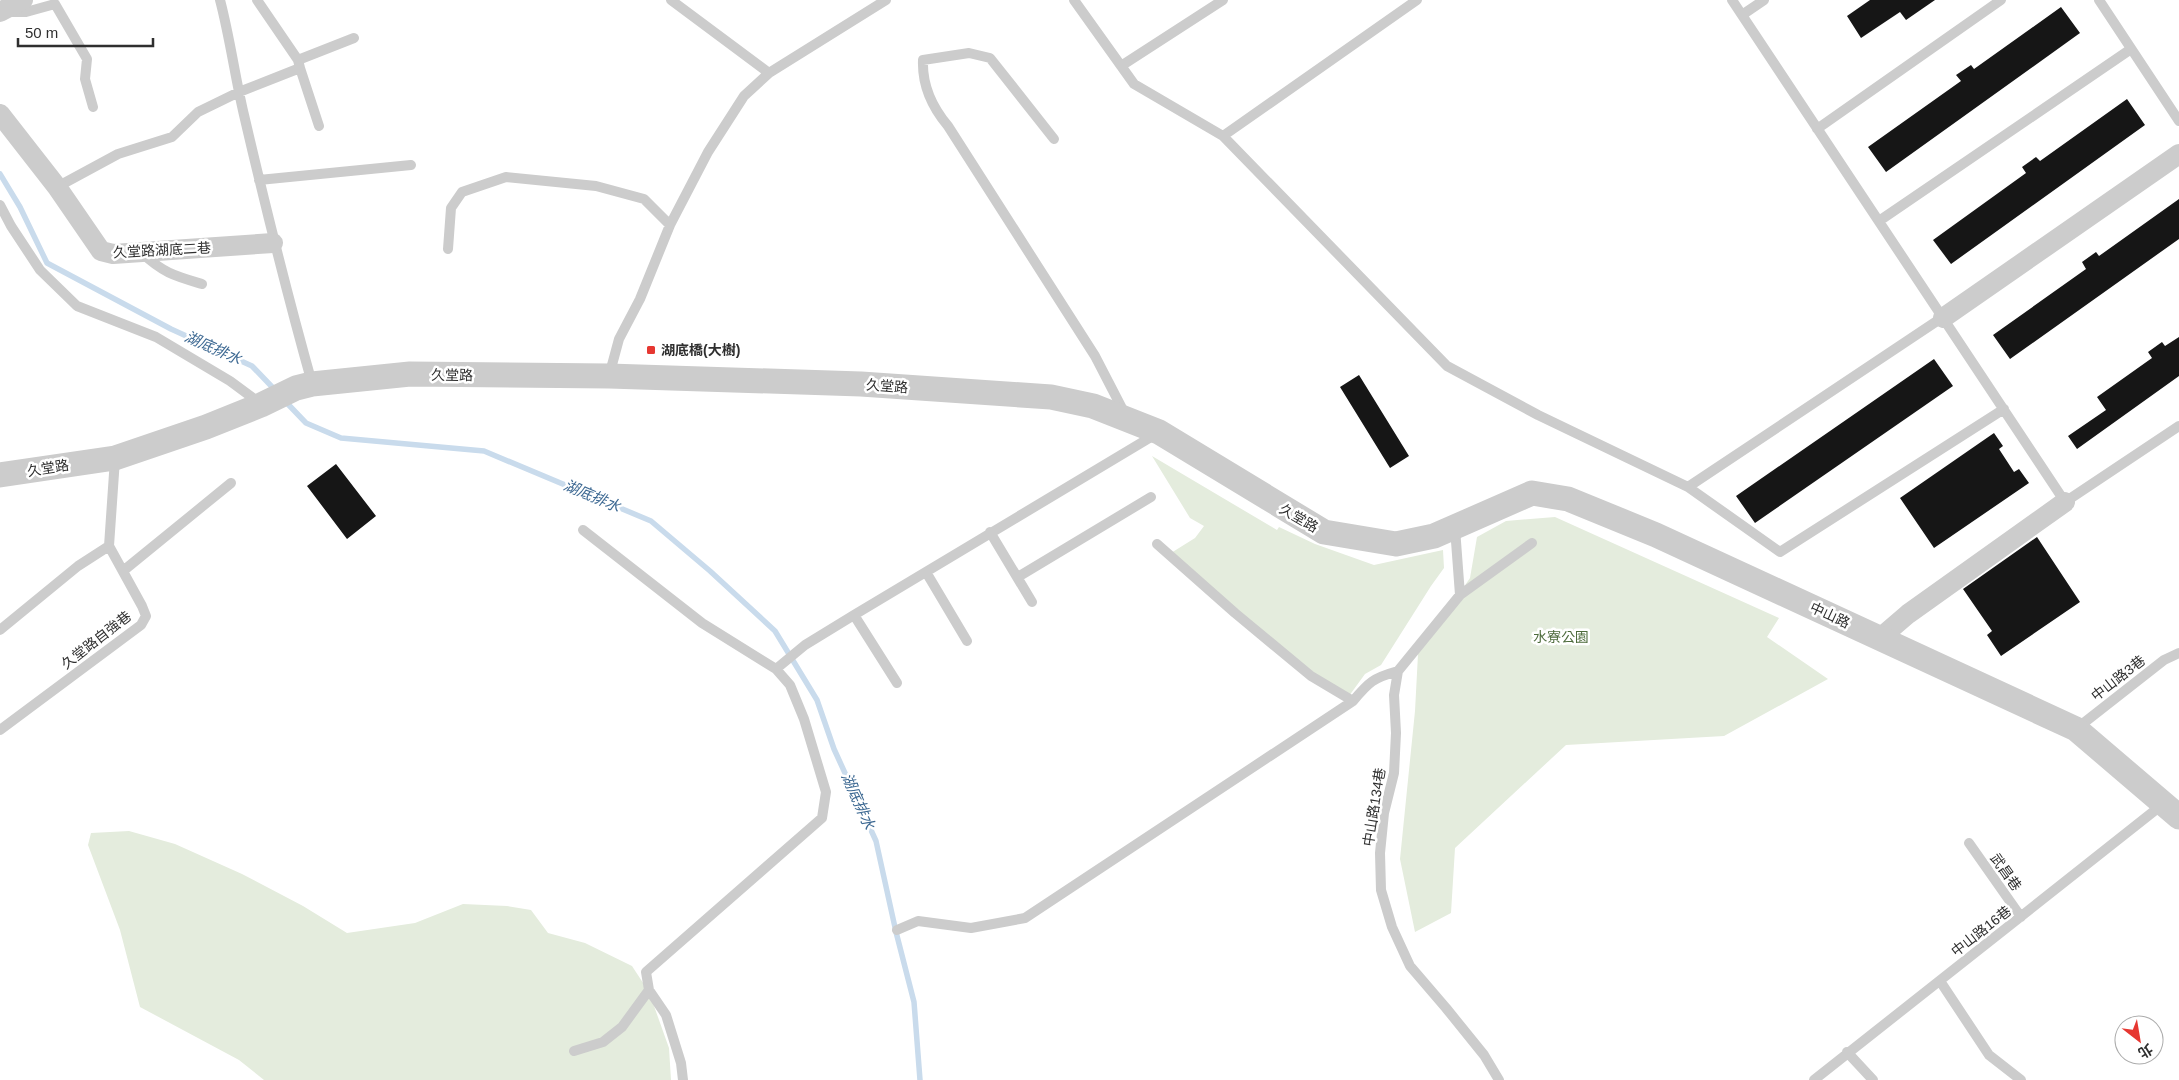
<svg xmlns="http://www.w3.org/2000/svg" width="2179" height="1080" font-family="Arial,'Noto Sans TC',sans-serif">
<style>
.green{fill:#e4ecdd}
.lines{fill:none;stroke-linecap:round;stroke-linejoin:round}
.stream{stroke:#c9dbec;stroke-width:5.5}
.building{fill:#161616}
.service{stroke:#ccc;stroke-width:10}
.minor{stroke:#ccc;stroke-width:20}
.tertiary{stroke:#ccc;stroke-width:25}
.poi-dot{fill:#e63731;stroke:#fff;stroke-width:2}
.labels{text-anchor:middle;stroke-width:5;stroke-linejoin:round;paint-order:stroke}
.street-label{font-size:14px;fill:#2f2f2f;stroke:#fff}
.poi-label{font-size:14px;font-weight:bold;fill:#2f2f2f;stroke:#fff;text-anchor:start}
.park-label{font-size:14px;fill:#4d6b3c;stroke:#fff}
.water-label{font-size:15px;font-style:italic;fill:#3c6892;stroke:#fff}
</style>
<rect width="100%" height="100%" fill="#fff"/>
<!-- green -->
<path class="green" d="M1152 456 1277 530 1279 527 1315 544 1374 565 1443 550 1444 568 1431 586 1381 665 1365 674 1349 696 1309 671 1171 553 1195 538 1204 526 1190 518Z
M1555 517 1779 618 1767 637 1828 679 1724 736 1566 745 1455 848 1451 913 1415 932 1400 859 1415 711 1418 654 1470 578 1477 537 1506 521Z
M129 831 175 844 242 874 303 906 347 933 415 923 463 904 507 906 531 910 548 933 585 943 632 966 649 992 669 1048 671 1080H264L239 1060 140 1007 120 930 88 845 91 833Z"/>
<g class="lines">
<!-- stream -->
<path class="stream" d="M0 174 20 207 47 263 171 329 252 366 276 391
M284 400 306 423 341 438 484 451 651 521 710 571 775 631 817 700 834 749 876 841 896 932 914 1002 920 1080"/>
</g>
<!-- building -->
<path class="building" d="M1870 0H1935L1906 20 1900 12 1861 38 1847 16Z
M2061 7 2080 33 1886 172 1868 147 1961 81 1956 75 1971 65 1974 69Z
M2127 99 2145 125 1951 264 1933 240 2026 173 2022 167 2036 157 2040 161Z
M2179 199V239L2010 359 1993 335 2086 269 2082 262 2096 252 2099 256Z
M2179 337V376L2077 449 2068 436 2106 410 2097 397 2152 358 2148 352 2162 342 2165 346Z
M1934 359 1953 386 1755 523 1736 496Z
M1359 375 1409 456 1390 468 1340 387Z
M1994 433 2003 446 1999 449 2014 472 2019 469 2029 483 1934 548 1900 498Z
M336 464 376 516 347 539 307 486Z
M2037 537 2080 602 2001 656 1987 635 1992 631 1963 589Z"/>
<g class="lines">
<!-- service -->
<path class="service" d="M220 0C230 38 235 77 244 115 265 205 287 294 312 383
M257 0 298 60 300 68
M1074 0 1134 84 1223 136 1417 0
M1732 0 2065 502 2179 426
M2099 0 2179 121
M10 12H26L55 4 87 59 85 79 93 107
M1742 15 1764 0
M298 60 354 38
M1121 66 1223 0
M769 73 886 0
M1817 129 2001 0
M1223 136 1447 366 1538 415 1688 487 1943 317
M1054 139 990 58 969 53 923 60C922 85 932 107 948 126L1095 356 1125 414
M259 180 411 165
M57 187 118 154 172 137 198 112 239 92 300 68 319 126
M0 205 11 226 40 270 77 306 156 337 230 381 261 404
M1879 221 2131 49
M448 249 451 208 462 192 506 177 596 186 644 199 670 225
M142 253C163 273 175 276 202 284
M609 376 619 339 640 299 670 225 708 152 744 96 769 73 671 0
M1688 487 1780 552 2004 409
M1455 528 1460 595 1398 671 1394 695 1396 733 1394 773 1384 813 1380 853 1381 890 1392 927 1410 966 1446 1008 1484 1055 1499 1080
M583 530 702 623 776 669 790 685 804 719 826 792 822 818 646 972 649 990 666 1015 681 1063 683 1080
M990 532 1032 602
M1157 544 1235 613 1311 676 1353 701C1369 682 1373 678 1398 671
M123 571 231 483
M926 572 967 641
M1018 577 1151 497
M1460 595 1532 543
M854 615 897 683
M0 630 78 566 109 546
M776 669 805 645 854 615 1156 434
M2076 729 2164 660 2179 653
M0 730 141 625 146 616 142 606 109 546 115 459
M1969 843 2021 917
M897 930 918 921 971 928 1025 918 1353 701
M1940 981 1989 1055 2021 1080
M574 1051 603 1042 622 1027 649 990
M1847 1052 1873 1080
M1814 1080 2163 804"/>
<!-- minor -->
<path class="minor" d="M0 12 23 0
M0 114 57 187 101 251 113 254 273 243
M1943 318 2179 154
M1880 638 1908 614 2065 502"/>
<!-- tertiary -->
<path class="tertiary" d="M0 475 115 458 206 427 261 405 296 388 312 384 410 374 609 376 861 384 1051 397 1093 406 1159 432 1324 532 1396 544 1434 536 1532 493 1568 499 1656 535 2076 729 2179 817"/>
</g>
<!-- markers -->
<rect class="poi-dot" x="646" y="345" width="10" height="10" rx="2.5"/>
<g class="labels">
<!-- street labels -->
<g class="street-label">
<text transform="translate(162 250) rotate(-3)" y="5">久堂路湖底二巷</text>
<text transform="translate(452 375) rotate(1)" y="5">久堂路</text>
<text transform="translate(887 386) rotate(4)" y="5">久堂路</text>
<text transform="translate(48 468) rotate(-9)" y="5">久堂路</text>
<text transform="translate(1299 518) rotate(30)" y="5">久堂路</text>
<text transform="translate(1830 615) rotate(25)" y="5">中山路</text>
<text transform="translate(96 640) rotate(-38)" y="5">久堂路自強巷</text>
<text transform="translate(2118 678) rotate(-38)" y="5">中山路3巷</text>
<text transform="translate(1374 807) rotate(-81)" y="5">中山路134巷</text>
<text transform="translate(2006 872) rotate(55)" y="5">武昌巷</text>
<text transform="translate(1981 931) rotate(-38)" y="5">中山路16巷</text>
</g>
<!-- poi labels -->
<g class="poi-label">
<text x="661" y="355">湖底橋(大樹)</text>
</g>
<!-- park labels -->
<g class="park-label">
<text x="1561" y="642">水寮公園</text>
</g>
<!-- water labels -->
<g class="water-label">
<text transform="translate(213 348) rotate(24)" y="5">湖底排水</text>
<text transform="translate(592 496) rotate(23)" y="5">湖底排水</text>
<text transform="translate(858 801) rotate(66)" y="5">湖底排水</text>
</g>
</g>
<!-- north arrow -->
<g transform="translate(2139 1040) rotate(149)"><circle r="24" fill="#ffffff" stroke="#acacac"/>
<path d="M0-4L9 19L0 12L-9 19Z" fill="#e63731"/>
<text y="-8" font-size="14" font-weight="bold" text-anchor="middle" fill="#2f2f2f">北</text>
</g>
<!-- scale -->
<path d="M18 38v8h135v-8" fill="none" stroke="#2f2f2f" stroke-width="2.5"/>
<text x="25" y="38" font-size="15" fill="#2f2f2f" stroke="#ffffff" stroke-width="4" paint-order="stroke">50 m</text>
</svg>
